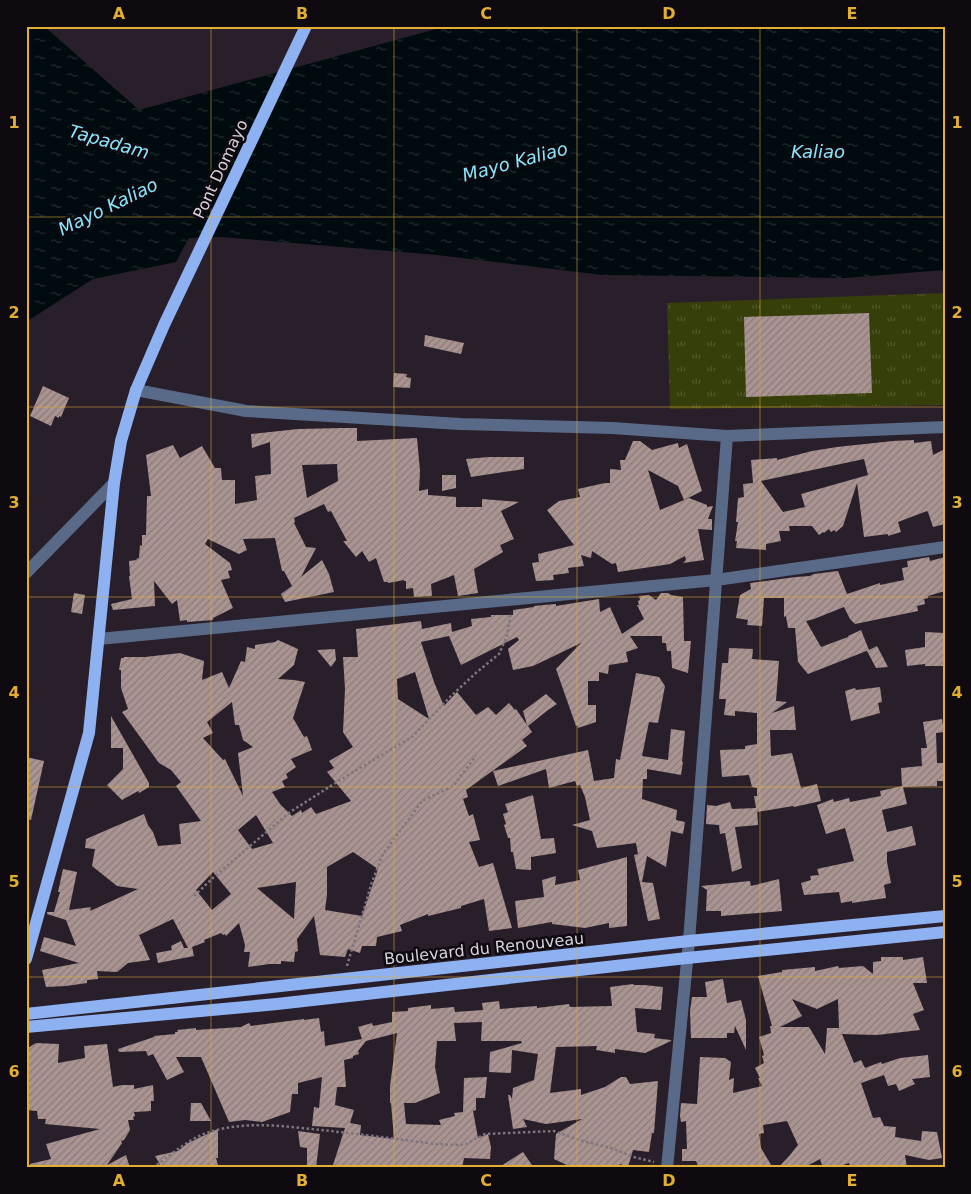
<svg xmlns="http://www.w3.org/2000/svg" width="971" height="1194" font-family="'DejaVu Sans',sans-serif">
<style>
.park{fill:url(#park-tufts)}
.water{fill:url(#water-ripples)}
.building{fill:url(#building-hatch);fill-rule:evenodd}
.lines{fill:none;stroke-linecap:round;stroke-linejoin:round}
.path{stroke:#7d757f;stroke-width:2.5;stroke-dasharray:2.5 2.5;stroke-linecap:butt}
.minor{stroke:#596a89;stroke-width:12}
.major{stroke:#8eb1f2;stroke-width:12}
.grid{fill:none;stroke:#e2af34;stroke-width:1;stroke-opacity:0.55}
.labels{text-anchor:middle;stroke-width:5;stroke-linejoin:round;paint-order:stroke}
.street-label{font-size:16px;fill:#d7d1d9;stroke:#0e0a10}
.water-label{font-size:18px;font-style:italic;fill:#8ce4fa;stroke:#0e0a10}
.neatline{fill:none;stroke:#e2af34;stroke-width:2}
.grid-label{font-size:16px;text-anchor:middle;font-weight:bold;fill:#e2af34}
</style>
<defs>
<pattern id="park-tufts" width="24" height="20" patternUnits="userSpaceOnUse" patternTransform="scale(1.25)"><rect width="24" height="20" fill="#363f0a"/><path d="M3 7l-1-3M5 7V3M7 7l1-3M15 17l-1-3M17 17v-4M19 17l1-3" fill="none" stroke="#525a2d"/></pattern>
<pattern id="water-ripples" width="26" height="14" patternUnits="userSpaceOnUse" patternTransform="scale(1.25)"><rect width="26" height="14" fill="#000b0f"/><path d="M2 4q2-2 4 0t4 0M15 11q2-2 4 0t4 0" fill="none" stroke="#242e31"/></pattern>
<pattern id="building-hatch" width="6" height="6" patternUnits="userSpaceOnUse" patternTransform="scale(1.25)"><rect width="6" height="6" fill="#aa9491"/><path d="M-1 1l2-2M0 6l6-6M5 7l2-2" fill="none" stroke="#8a7a79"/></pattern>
</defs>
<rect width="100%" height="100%" fill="#281f2b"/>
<!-- park -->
<path class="park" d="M945 293V405L670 409 667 303Z"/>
<!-- water -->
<path class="water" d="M26 26H44L139 110 447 26H945V270L845 278 602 275 437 255 221 237 189 238 176 262 93 279 26 322Z"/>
<!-- building -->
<path class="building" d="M869 313 872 393 746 397 744 317Z
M425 335 464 343 461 354 424 346Z
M394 373 407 374 406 377 411 378 410 388 393 387Z
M43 386 69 398 61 417 59 416V418L55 416 51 426 30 416Z
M343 428H357V441L417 438 420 471 419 491 428 489V495L456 497V507H482V499L519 502 501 511 514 539 500 545 503 552 474 569 478 593 458 596 454 575 431 584 432 596 414 597 413 588 406 589V581H404V580L388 583V582H384L376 558 369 562 362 551 356 557 343 541H347L331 511 328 512 324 504 294 518 295 522 294 523 306 547 316 548 301 577 322 560 329 574 334 592 285 602 281 594 292 586 284 571H282L275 538 243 539 247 550 239 554 208 539 205 544 230 563 232 570 228 571 230 578 221 580 233 608 213 618V620L187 622V620L180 621 177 600 172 604 154 581 155 606 113 610 111 604 132 599 129 576H130L129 561 137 560 136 559 139 558 140 545 142 546V535H146L147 496H151L146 455 173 445 180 458 202 446 215 468H221L222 480H235V504L257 500 255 476 271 474 270 442 252 448 251 434 298 429ZM337 464 338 481 307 498 302 465Z
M914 440V443L931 441 933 455 945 449V524L933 527 928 512 927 511 898 522 901 532 888 536V534L864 537 857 483 843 526 836 532 834 530 831 532 829 529 824 533 823 532 819 535 812 526H789L790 531H779L781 541 766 544V550L736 548 737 541H735L738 522H736L738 498 744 497 743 484 753 483 751 460 777 458V460L812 451 837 447 893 441ZM864 459 868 475 801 494 805 507 783 512 761 481Z
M633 441H640L652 450 678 443 679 448 687 444 702 491 684 500 678 486 648 470 660 510 689 498 707 505V507L713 506 708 519H712V530L698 529 704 560 683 563 686 560 685 556 670 564 618 572 616 563 612 564 592 551 591 558 581 555 584 566 568 568 569 573 553 575 554 580 536 581 532 563 539 562 538 554 574 545 547 510 559 501 580 497 578 489 605 483H610V469L621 470 620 460H625Z
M489 457H524V469L471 477 466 459Z
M442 475H456V488L442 491Z
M929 557 930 561 945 557V591L928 596V598L924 599 925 604 917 606 918 611 855 624 850 619 844 607 814 619 806 621 821 647 848 637V636L861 630 869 650 808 674 798 662 795 628H788L786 616 784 617V598H764L762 626 747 625 748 620 736 618 740 595 751 589 750 583 796 577 810 576 814 574 838 571 847 594 880 583V585L904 580 902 568 908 567 907 561Z
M74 593 85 595 82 614 71 612Z
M661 593H668L671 595 683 597 684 641H691L688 673 672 668 671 651H667L666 643H662V636H630L638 648 626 652 628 662 609 665 608 674 599 672V681H588V705H596V722L578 728 577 725 576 726 556 669 581 643 533 666 513 670 508 649 519 640 517 637 461 665 449 636 421 642 434 682 444 706 457 692 476 715 488 707 496 715 509 703 515 710 516 709 527 725 523 711 546 694 557 704 548 710 528 726 532 732 522 740 527 746 466 790 468 797 463 799 469 816 473 814 480 840 469 842 479 867 493 863 512 928 489 931 484 899 461 906V908L428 916V914L400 925 402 931 377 937 376 946H362L360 953 348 949 345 957 320 955 314 916 297 939 298 951 295 952 294 962 281 961V964H269L248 967 250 952H244L245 945 239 923 226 936 225 934 223 935 221 933 204 940 205 942 192 947 194 956 158 963 156 953 172 950 171 946 181 941 184 948H188L173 919 139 935 150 960 128 963 117 972 97 971 98 979 87 980V983L66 986 46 987 42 970 79 963 40 951 44 937 76 946 66 920 47 914V912H54L60 892H58L63 869 77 872 69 910 91 907 90 911 138 889 117 886 92 866 95 849 85 848 86 839 144 814 148 825 153 832 158 846 181 844 179 824 201 821 176 786 181 782 171 770 159 763 122 712 128 709 121 688V670H119L121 658H124V657H145L180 653 204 661 202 680 222 672 229 688 241 661 245 662 247 647 255 649V645L275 642 278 640 298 649 294 665 278 679 294 680 305 682 293 718 304 737 307 736 312 750 291 759 296 767 286 774 288 778 282 781 285 787 272 792 280 804 292 816 301 810 302 813 311 807 316 814 351 801 327 772 334 768 329 761 353 747 343 732 345 689 343 657H358L356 629 421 621 422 629 451 623 452 632 472 626 471 619 491 617V615H513V610L534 607V606L544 605 556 604V606L599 599 600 612 610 607 622 634 644 619 637 605H639L638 601 640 600 639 596 649 595 656 600ZM415 672 423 699 429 719 398 699 397 679ZM232 702 235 725H239L243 740 253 747 238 753 243 796 225 759 223 760 203 738 213 733 207 722ZM256 815 273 843 252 849 238 830ZM353 852 378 869 362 916 325 910 327 895V867ZM213 872 231 894 212 910 196 890ZM296 882 294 919 257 888Z
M925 632 945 633V666H925V664L907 666 905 650 925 647Z
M877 646 888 667 876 668 867 651Z
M729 648 753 649 752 659 779 661 776 701 787 702 772 713 794 706 796 730H770L771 756 792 753 801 788 817 784 821 801 794 807 793 806 757 812V808L758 825 735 827 742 868 732 872 725 833 720 834 719 825 706 824 707 805 716 806 730 802 732 809 756 808 754 796H757V788L752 787 749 775 722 777 720 750 745 749V746L757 744V713L735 711V716L724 715 726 699H719L722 663H728Z
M335 649 336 660 331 667 317 650Z
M636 673 659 677 665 686 658 723 649 722 642 756 668 760 671 729 685 731 682 762H683L681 775 647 769V779H643L642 799 677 810 676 820 685 822 683 834 671 831 666 867 647 856 642 882 653 883 660 919 648 921 634 855 638 854 636 843 597 848 592 831 572 825 590 820 585 797 580 785 577 786 575 781 549 788 546 769 498 786 493 771 588 750 594 781 614 778 616 759 620 760Z
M880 687 882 702 878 703 880 713 851 721 845 691 855 688 856 690Z
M111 716 149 783V787L139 793 138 791 122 800 107 785 123 769V748H111Z
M942 719 944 732 936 733 937 763H945V781H937V786L903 787 907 804 882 810 887 832 912 826 916 845 887 852V862L891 883 884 885 886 898 852 903V901L841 903 839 892 804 895 801 883 811 880 810 876 819 875 817 869 854 861 845 828 826 834 817 805 833 799 834 802 849 798 850 802 881 796 880 791 902 786 901 768 922 766 921 748H927L923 722Z
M26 757 44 761 31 820 26 819Z
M533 795 541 839 554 838 556 853 531 857V870L516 869 513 852H511L510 838H508L504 825 506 824 503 814 508 812 505 804Z
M627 857V926L609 928V923L585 928 552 924V922L518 928 515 901 544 897 542 880 556 876 555 885 580 880 578 870Z
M779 879 782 911 721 916V911H706L707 890 701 886 750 881 751 886Z
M881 957H903V960L923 957 927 983H913L924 1010 913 1014 920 1030 877 1035 842 1034 854 1063 861 1060 865 1068 881 1062 882 1064 900 1058 928 1055 930 1077 912 1079 915 1084 899 1091 896 1084 888 1086 884 1075 861 1083 873 1118 880 1117 884 1126 896 1127 895 1137 921 1141 922 1131 937 1132 942 1158 929 1160 905 1155 907 1168H851L849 1163 834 1168H823L820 1159 803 1168H778L790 1155 798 1145 787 1121 763 1125 764 1133 759 1134 761 1148 773 1168H699L696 1161H682V1149H687L686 1121 681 1122 680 1116 681 1103 697 1104 700 1057 725 1058 731 1062 729 1080 734 1078 733 1093 762 1086 758 1078H760L755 1068 764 1063 762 1056 764 1055 759 1037 771 1033 770 1026H772L758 976 782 972V970L815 967V971L838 966 839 968 863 966 873 974V962L881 961ZM792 999 817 1009 838 999 839 1028H827L825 1054 809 1027H780L802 1016Z
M723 979 727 1003 741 1000 746 1020V1050L735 1026 734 1033H727V1038H691L690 1011 692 997H707L705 982Z
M633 984 634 985H644L663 987 661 1010 635 1008 637 1032 655 1034 654 1038 671 1040V1041L645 1053 615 1049V1053L596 1050 597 1046 556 1047 550 1093 581 1089V1095L605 1087 621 1077H626L630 1084 658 1081 654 1133H652L649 1152 633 1150 628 1167 620 1164 618 1168H573L554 1159 556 1134 582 1119 546 1124 523 1119 527 1127 513 1129 508 1095H510L512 1099 513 1088 534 1080 538 1054 512 1050 511 1073 489 1072 490 1052 522 1043 521 1041H481L482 1022 454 1023 456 1041H437L435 1067 440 1093 415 1103H404L406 1124 441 1125 439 1120 455 1116 454 1113 463 1112 464 1078 487 1077 485 1098H476V1110L473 1111 478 1138 488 1134 491 1147 490 1159 464 1158 462 1168H332L345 1128 312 1126 314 1107 319 1108 322 1077 298 1083V1094H292L290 1112 262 1122 245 1120 229 1122 201 1057H176L184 1072 167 1080 153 1054 148 1056 146 1051 119 1052 118 1049 154 1037V1036L175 1034V1032H178L177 1030 196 1028V1030L241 1027 249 1023 251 1026 304 1019V1020L319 1018 321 1032 324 1031 325 1046 362 1039 358 1027 372 1023 373 1026 392 1022V1012L408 1011V1008L431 1005V1009L454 1007 455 1012 483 1010 482 1003 499 1001 500 1009 537 1006V1008L569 1004 570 1007 612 1006 610 987ZM397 1033 390 1086V1103H391L394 1139 360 1135 361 1125 350 1123 354 1110 335 1105 337 1087H346L344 1060 353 1058V1056L359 1054 358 1051 366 1041Z
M36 1043 59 1044 58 1063 85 1058 84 1046 107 1044 113 1087 122 1085H134V1089L153 1085 154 1101H151V1111L134 1112 135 1116 133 1117 134 1120H128L130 1130 124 1140 121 1141 122 1143 107 1165 126 1155 130 1168H30V1164L51 1159 46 1144 100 1129 45 1124 46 1119H38L37 1111 26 1110V1049Z
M191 1103H201L211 1121H190Z
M218 1129V1158H216L218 1165 214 1166 215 1168H162L155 1156 178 1151 188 1143Z
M298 1131 320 1134 316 1168H307V1148L300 1147Z
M523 1152 534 1168H498Z"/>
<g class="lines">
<!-- path -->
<path class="path" d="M194 896 215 876 290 812 348 775 412 737 451 696 477 672 499 654 507 636 511 612
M347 966 372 882 383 854 422 801 453 786 476 756
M153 1168C168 1157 186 1141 204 1134 241 1120 283 1126 321 1130 359 1134 397 1139 435 1144L459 1145 466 1144 485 1134 554 1131 579 1140 611 1148 634 1157 654 1162"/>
<!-- minor -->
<path class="minor" d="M136 390 246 411 460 424 612 428 727 436 945 427
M26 573 114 483
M99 639 716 580 945 547
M667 1168 689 941 727 436"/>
<!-- major -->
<path class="major" d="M26 959 89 733 114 483 121 441 136 390 164 325 306 26
M26 1014 689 941 945 916
M26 1027 277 1004 687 958 945 932"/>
</g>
<!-- grid -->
<path class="grid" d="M211 26V1168M394 26V1168M577 26V1168M760 26V1168M26 217H945M26 407H945M26 597H945M26 787H945M26 977H945"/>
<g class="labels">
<!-- street labels -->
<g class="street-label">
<text transform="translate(220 169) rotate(-65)" y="6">Pont Domayo</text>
<text transform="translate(484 948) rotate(-6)" y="6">Boulevard du Renouveau</text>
</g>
<!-- water labels -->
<g class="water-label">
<text transform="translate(109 142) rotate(16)" y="6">Tapadam</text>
<text x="818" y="158">Kaliao</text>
<text transform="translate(515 162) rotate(-15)" y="6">Mayo Kaliao</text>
<text transform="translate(108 207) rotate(-26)" y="6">Mayo Kaliao</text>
</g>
</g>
<!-- border -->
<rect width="971" height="1194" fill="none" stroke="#0e0a10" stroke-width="55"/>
<rect x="28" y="28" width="916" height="1138" class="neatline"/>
<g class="grid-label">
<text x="119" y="19">A</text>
<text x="302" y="19">B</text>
<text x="486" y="19">C</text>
<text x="669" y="19">D</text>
<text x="852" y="19">E</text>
<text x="14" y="128">1</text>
<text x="957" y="128">1</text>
<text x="14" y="318">2</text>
<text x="957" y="318">2</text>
<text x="14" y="508">3</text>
<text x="957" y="508">3</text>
<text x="14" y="698">4</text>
<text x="957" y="698">4</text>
<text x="14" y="887">5</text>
<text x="957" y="887">5</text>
<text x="14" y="1077">6</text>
<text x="957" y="1077">6</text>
<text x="119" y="1186">A</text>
<text x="302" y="1186">B</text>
<text x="486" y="1186">C</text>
<text x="669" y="1186">D</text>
<text x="852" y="1186">E</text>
</g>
</svg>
